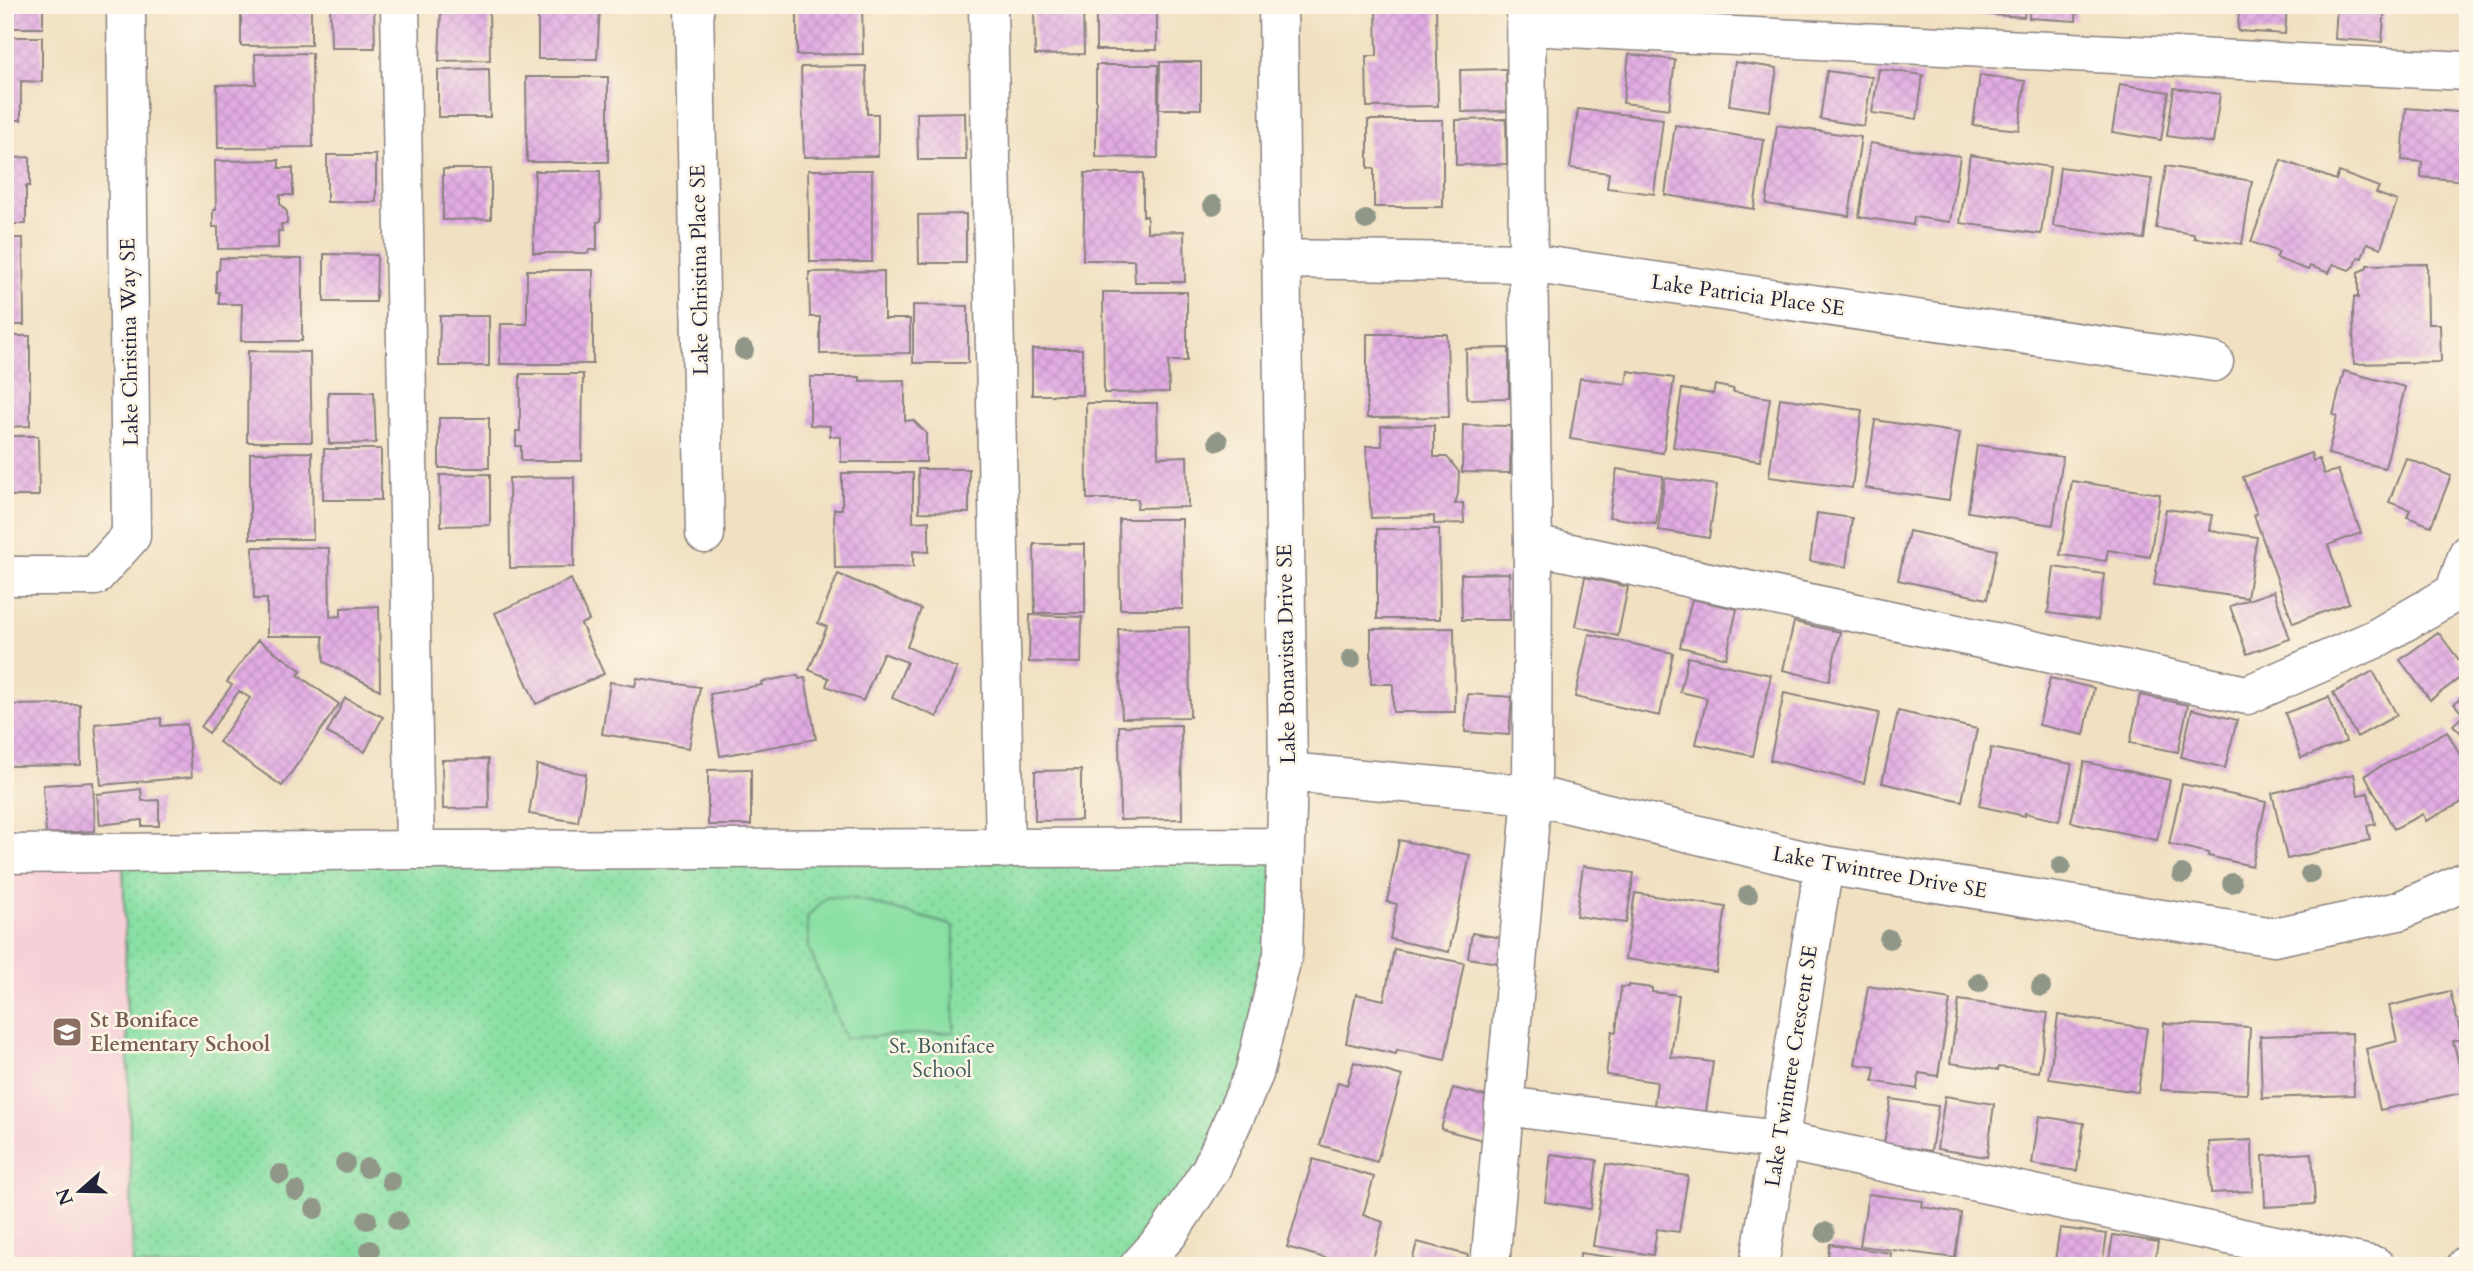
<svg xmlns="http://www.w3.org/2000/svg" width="2473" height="1271" font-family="Cardo,serif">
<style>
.built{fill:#f6cfd7}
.grass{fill:url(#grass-dots);stroke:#568170;stroke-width:2}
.pitch{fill:#89e0a4;stroke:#568170;stroke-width:2}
.building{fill:url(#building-cross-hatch)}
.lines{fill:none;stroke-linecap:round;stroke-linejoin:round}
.minor-casing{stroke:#8a817e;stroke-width:41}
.minor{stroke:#fff;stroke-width:38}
.tree{fill:#909788}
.labels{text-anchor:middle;stroke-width:5;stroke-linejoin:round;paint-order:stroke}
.street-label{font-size:21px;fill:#22223b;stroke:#fcf5e5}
.education-label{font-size:21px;font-weight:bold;fill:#785e54;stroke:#fcf5e5;text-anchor:start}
.park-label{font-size:21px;fill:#415b5a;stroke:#fcf5e5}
</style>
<defs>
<pattern id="grass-dots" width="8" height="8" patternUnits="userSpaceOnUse" patternTransform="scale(1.75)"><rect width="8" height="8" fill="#89e0a4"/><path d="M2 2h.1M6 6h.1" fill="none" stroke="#76c08e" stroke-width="1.8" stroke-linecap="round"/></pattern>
<pattern id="building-cross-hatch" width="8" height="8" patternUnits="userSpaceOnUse" patternTransform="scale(1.75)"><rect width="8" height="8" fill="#e2ace3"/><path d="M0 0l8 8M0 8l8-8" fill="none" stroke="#c294c4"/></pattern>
</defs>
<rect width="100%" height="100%" fill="#fcf5e5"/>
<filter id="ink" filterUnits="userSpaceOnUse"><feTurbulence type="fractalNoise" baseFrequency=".0143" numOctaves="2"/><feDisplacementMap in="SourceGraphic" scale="14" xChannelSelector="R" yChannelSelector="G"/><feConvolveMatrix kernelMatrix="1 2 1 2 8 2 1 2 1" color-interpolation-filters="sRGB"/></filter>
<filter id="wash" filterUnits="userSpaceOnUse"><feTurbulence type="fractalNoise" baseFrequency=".00686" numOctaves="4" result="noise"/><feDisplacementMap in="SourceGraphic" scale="28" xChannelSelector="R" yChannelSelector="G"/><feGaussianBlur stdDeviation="1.57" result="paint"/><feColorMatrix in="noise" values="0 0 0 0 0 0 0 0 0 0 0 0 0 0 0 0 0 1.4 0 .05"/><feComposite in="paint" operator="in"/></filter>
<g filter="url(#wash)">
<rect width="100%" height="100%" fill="#f1e0c1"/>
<!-- built -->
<path class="built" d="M123 853 133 1266H5V854Z"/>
<!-- grass -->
<path class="grass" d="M1286 847 1254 1074 1139 1266H133L123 853Z"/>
<!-- pitch -->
<path class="pitch" d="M827 897 857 899 954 926V1032L845 1038 809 948 807 917Z"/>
<g id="blocks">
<!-- building -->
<path class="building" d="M5 5H43V28H5Z
M241 5H311V45L241 46Z
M330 5H374L375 48H331Z
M538 5 600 6 597 59H538Z
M800 5H862L863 54 797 55V10H800Z
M916 5H964V8H916Z
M1034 5H1083L1084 54 1035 55Z
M1096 5H1178V13H1157V50H1096Z
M1832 5H1880V10L1832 8Z
M1978 5H2025L2024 17 1977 14Z
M2030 5H2077L2076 21 2029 18Z
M2239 5H2287L2285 34 2238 31Z
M2337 5H2385L2382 42 2335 39Z
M1436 8 1438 106 1367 107 1366 56H1377L1376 9Z
M489 10 490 60 439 61 441 11Z
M5 37H42V82L21 81V120H5Z
M312 53 313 147 218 148 217 85 256 84 255 54Z
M1629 54 1675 60 1669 109 1623 103Z
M1160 62H1201V109H1159Z
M1735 62 1777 68 1770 111 1729 105Z
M1096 65H1158V158L1096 157Z
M866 66 867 114H878V156L804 157 801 67Z
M489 69 490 117H438V70Z
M1506 69 1507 111 1461 112 1460 70Z
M1879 69 1923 75 1917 119 1872 113Z
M1827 71 1872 77 1864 126 1820 119Z
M1980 75 2025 81 2019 130 1973 125Z
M526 77H608V162H527Z
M2120 84 2169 92 2161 140 2112 132Z
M2174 88 2220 94 2213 143 2167 136Z
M2406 108 2468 113V181L2421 177 2422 162 2402 160Z
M1578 109 1663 119 1654 194 1607 188 1609 173 1570 168Z
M965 112 966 160H918L917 113Z
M1506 119 1507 164 1456 165V120Z
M1368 120H1443V207H1374V168H1368Z
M1675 125 1764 140 1754 209 1665 195Z
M1777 125 1861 137 1849 216 1766 204Z
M5 133H13V158L30 157V186H26V224H5Z
M1870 143 1960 156 1950 222 1914 217 1913 225 1859 217Z
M327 155H376V202H327Z
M1970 155 2050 167 2041 234 1960 223Z
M279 160V168H293V195H280V204L287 212V224H281L282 231H278V248L218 249V227H213V210H216L215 161Z
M2281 160 2336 180 2339 172 2379 187 2376 193 2397 201 2381 248 2367 243 2362 258 2358 257 2355 266 2349 270 2333 264 2329 273 2310 266 2308 270 2276 258 2279 252 2251 242Z
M2166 166 2252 181 2242 244 2194 238V234L2156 228Z
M2060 167 2152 179 2144 239 2053 226Z
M443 169H491V219L443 220Z
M808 170H872V262H810Z
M535 171H600L601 221 597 222V250H589L588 253H533Z
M1085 173H1143V216H1147V232L1184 231 1185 282H1135L1134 260H1083Z
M966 214V263H919L918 215Z
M5 238H23L24 325H5Z
M324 254 377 255 376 302H324Z
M220 258 302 259V341H241L242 304H219V292H216V271L219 270Z
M2427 264 2428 324H2440L2441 362 2354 364 2353 312 2354 297 2358 298V272L2367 268V265Z
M527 270H593V364H500L501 324H527Z
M884 271V319H910V353L820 354V317H810L809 272Z
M1103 292H1187V361H1168L1169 392 1104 393Z
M913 305 968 306V363H913Z
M440 316H489V366H439Z
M1367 334H1447L1449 417 1367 418Z
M5 336H30V426L5 427Z
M1509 348V398L1467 399 1466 349Z
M1032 349H1082V395H1032Z
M248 351 310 352 312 442H247Z
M1628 371 1674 378 1663 453 1570 439 1580 378 1626 384Z
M2344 371 2405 387 2385 468 2328 454 2337 416 2333 415Z
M520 374H583L582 461H521V446H516V431H520Z
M810 377H860V381L905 380V421L913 420 926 433V462H841V437L830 436V426L810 425Z
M1715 385 1734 389 1733 392 1770 398 1760 461 1673 447 1682 389 1713 394Z
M328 392H374L376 443 329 444Z
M1780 398 1862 410 1852 488 1769 477Z
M1086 403H1157L1158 457 1187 456 1188 507 1137 508 1138 499H1087Z
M439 418H489V468H439Z
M1875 420 1960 433 1949 500 1865 488Z
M1434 425V457H1447L1459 472 1458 494 1455 504 1463 503 1464 523 1434 524V516L1371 518 1366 446H1382L1381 426Z
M1463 425 1511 426 1510 473 1462 472Z
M5 436H38L39 496H5Z
M1977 445 2063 457 2053 525 1968 512Z
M324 449H381V500H323Z
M312 452 313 539H250V453Z
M2311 453 2313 461 2319 459 2324 474 2338 470 2361 533 2328 545 2349 603 2293 623 2254 515 2257 514 2243 477Z
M2406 458 2451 476 2431 526 2407 517 2410 510 2389 502Z
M918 469H969V513L919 512Z
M1617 469 1663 476 1656 524 1609 517Z
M842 473H913V522L929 521V552L913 551V567L835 568 834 509H842Z
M490 474V525L441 526 440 475Z
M574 477V567L510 568 509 478Z
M1665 478 1717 485 1709 538 1658 530Z
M2072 481 2160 494 2150 557 2108 550 2106 561 2060 555Z
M2166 509 2212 515 2209 530 2257 537 2247 598 2154 585Z
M1817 513 1852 518 1846 567 1810 561Z
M1119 519H1182L1183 609H1120Z
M1377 529H1439L1440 619H1377Z
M1909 531 1997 550 1987 599 1898 580Z
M1034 544H1085V613H1035Z
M253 547 329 548 330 617 341 616V608L379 606 380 690 324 662 323 636H267V599H254Z
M2054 567 2104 574 2098 620 2048 613Z
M1509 573 1510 620H1462L1461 574Z
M838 574 921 609 907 647 957 668 937 717 892 698 907 662 883 653 863 701 826 686 829 678 809 670 827 627 818 623Z
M1585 577 1628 587 1618 636 1575 626Z
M571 579 589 620 581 624 604 674 536 704 495 613Z
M2274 591 2290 639 2247 654 2230 606Z
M1692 599 1737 609 1726 658 1680 647Z
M1030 615 1082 617 1081 663 1029 662Z
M1794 622 1840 632 1829 681 1783 670Z
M1189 627 1190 717 1122 718 1118 629Z
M1454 628 1455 712H1393V684H1371V629Z
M2438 632 2468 672 2430 700 2400 660Z
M1589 634 1673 653 1660 716 1575 697Z
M258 640 302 671 298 675 339 704 282 786 219 742 250 698 239 691 209 733 201 727 232 685 227 682Z
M1688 657 1771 675 1753 756 1696 744 1707 698 1680 692Z
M2373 671 2397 715 2357 737 2333 693Z
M798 675 799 679 805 678 816 739 720 756 710 694 762 685 761 682Z
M637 678 700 687 689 748 602 734 610 682 635 686Z
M2050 678 2094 688 2084 735 2039 725Z
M2468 691V740L2453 725 2464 715 2454 704Z
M1784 693 1879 713 1864 783 1770 760Z
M1468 694 1512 697 1509 735 1465 732Z
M2140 695 2188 705 2178 752 2130 743Z
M2329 697 2346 742 2301 758 2285 713Z
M345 698 383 717 365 752 327 733Z
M80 704 81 765 5 766V705Z
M2192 709 2237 720 2225 768 2181 757Z
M1898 711 1977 729 1962 801 1882 783Z
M161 718V726L187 724 192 777 101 785 95 724Z
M1181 725 1182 819 1120 820 1119 726Z
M2447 731 2468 770V799L2426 821 2423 814 2394 829 2365 775Z
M1991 748 2072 764 2059 821 2025 813V816L1979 806Z
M488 759 489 808 443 809 442 760Z
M2084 762 2170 780 2157 840 2071 822Z
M537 765 586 774 578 822 529 814Z
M748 769H751V825H708V770Z
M1081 770V820L1035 821V771Z
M2354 774 2358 795 2368 793 2375 824 2367 826 2370 840 2287 859 2272 793Z
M93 782 95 831 46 834 43 785Z
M2182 784 2266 802 2252 866 2208 856 2209 853 2169 844Z
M141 789 142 801 159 800V826H142V820L100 825 97 794Z
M1399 840 1470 855 1449 952 1390 939 1397 904 1387 902Z
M1583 866 1634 873 1626 923 1576 916Z
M1635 893 1726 907 1716 972 1625 959Z
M1472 933 1514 940 1509 965 1468 958Z
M1394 949 1464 963 1445 1060 1397 1050 1396 1054 1346 1043 1356 994 1384 1000Z
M2468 981V1009L2458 985Z
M1629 985 1652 988V992L1679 995 1671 1057 1713 1062 1706 1112 1654 1105 1657 1082 1606 1075 1612 1031 1616 1032 1621 987H1629Z
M1868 986 1950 1000 1938 1076 1919 1073 1917 1089 1873 1081 1875 1067 1855 1064Z
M2450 991 2462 1039 2453 1041 2466 1092 2380 1110 2366 1049 2397 1041 2389 1006Z
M1959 1000 2048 1013 2039 1072 1999 1067 1998 1070 1950 1063Z
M2058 1015 2147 1028 2138 1092 2049 1079Z
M2164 1023 2250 1027 2247 1094 2161 1090Z
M2352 1033 2354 1095 2262 1098 2260 1036Z
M1354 1062 1402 1076 1377 1162 1320 1145 1338 1082 1347 1085Z
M1453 1088 1497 1099 1486 1141 1441 1129Z
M1945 1096 1994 1104 1987 1157 1937 1149Z
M1891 1099 1938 1106 1931 1151 1884 1144Z
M2039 1116 2084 1123 2077 1171 2032 1164Z
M2252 1140 2253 1191 2211 1193 2209 1142Z
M2312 1153 2315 1204 2265 1207 2263 1156Z
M1551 1154 1597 1160 1591 1209 1545 1202Z
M1313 1159 1374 1177 1363 1215 1383 1222 1371 1266 1350 1262 1349 1265 1287 1247Z
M1606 1164 1688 1176 1679 1232 1657 1229 1653 1255 1593 1246Z
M1868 1194 1923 1201 1922 1207 1961 1213 1955 1258 1860 1246Z
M2060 1228 2107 1234 2102 1266H2054Z
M2113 1235 2158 1242 2154 1266H2108Z
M1417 1242 1468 1255 1465 1266H1411Z
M1830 1244 1891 1253 1889 1266H1826Z
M1580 1253 1657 1264V1266H1579Z"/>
</g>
</g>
<g filter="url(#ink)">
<use href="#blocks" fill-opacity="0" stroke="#8a817e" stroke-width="2"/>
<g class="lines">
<!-- minor casing -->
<g class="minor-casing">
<path id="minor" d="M400 5 415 850
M694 5 705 534
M988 5 1005 849
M1526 26 2468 71
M1280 259 1528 263 2214 362
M1533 545 2247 695 2375 639 2454 593 2468 554
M5 576H95L131 536 126 5
M1288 772 1532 795 1824 865 2274 937 2399 911 2468 880
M5 854 415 850 1286 847
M1504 1106 1778 1140 2375 1266
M1139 1266 1168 1234 1211 1169 1254 1074 1283 954 1288 772 1278 5
M1490 1266 1532 795 1533 545 1528 263 1526 5
M1759 1266 1824 865
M2466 1266 2468 1264"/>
</g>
<!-- minor -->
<use href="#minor" class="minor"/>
</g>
<!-- trees -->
<g class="tree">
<circle cx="1213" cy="205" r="10"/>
<circle cx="1366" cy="220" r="10"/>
<circle cx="744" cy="350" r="10"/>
<circle cx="1218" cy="441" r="10"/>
<circle cx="1351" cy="659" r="10"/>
<circle cx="2061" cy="866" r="10"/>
<circle cx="2182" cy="874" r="10"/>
<circle cx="2310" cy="874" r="10"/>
<circle cx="2232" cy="883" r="10"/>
<circle cx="1748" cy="895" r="10"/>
<circle cx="1889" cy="939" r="10"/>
<circle cx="1979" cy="983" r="10"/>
<circle cx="2041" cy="987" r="10"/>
<circle cx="345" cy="1163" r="10"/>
<circle cx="367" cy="1168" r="10"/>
<circle cx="280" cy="1174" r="10"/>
<circle cx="391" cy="1181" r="10"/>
<circle cx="296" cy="1191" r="10"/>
<circle cx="315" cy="1209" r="10"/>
<circle cx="367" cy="1220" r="10"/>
<circle cx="398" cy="1221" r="10"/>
<circle cx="1825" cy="1232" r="10"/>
<circle cx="370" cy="1250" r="10"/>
</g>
</g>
<!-- icons -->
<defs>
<g id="school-square" transform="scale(1.575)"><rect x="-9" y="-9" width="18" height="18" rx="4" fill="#8d6e63" stroke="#fcf5e5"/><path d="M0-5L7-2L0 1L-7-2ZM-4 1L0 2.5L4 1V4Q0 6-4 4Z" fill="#fff"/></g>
</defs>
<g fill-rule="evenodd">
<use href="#school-square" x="67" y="1032"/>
</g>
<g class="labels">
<!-- street labels -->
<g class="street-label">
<text transform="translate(699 270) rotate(-91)" y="7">Lake Christina Place SE</text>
<text transform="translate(1748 295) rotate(8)" y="7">Lake Patricia Place SE</text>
<text transform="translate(129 342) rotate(-91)" y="7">Lake Christina Way SE</text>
<text transform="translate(1286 654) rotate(-91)" y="7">Lake Bonavista Drive SE</text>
<text transform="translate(1880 872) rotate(10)" y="7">Lake Twintree Drive SE</text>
<text transform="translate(1791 1066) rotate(-81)" y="7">Lake Twintree Crescent SE</text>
</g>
<!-- education labels -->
<g class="education-label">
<text x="90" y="1027">St Boniface<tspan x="90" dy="24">Elementary School</tspan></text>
</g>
<!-- park labels -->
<g class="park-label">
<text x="942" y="1053">St. Boniface<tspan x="942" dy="24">School</tspan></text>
</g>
</g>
<!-- margin -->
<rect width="2473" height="1271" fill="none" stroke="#fcf5e5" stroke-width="28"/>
<!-- north arrow -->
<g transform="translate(80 1191) rotate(250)" stroke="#fcf5e5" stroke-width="5" paint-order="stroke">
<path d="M0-5L12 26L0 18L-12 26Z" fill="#22223b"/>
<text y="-10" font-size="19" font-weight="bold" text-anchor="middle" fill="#22223b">N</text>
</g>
</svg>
